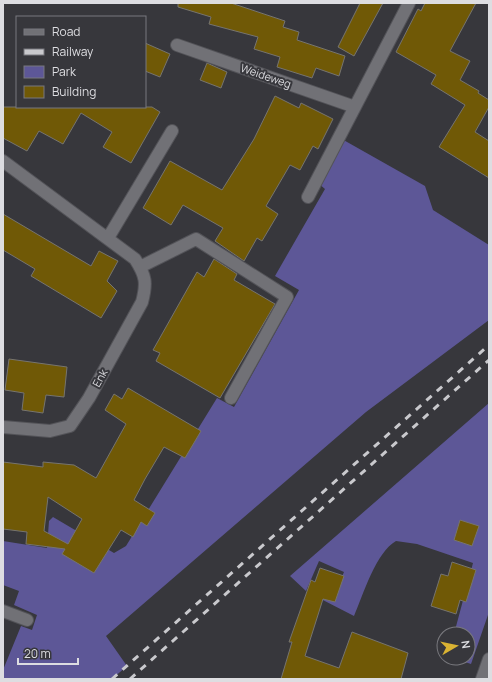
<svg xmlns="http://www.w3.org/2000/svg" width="492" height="682" font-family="Manrope,sans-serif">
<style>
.green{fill:#5d5797}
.building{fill:#705906;stroke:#76746f;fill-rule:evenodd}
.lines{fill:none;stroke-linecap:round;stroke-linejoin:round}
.minor-casing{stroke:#535358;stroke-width:14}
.minor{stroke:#717176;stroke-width:12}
.rail{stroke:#c9c9cd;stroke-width:3;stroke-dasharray:7 7;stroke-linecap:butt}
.labels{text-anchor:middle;stroke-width:4;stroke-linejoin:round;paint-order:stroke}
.street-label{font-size:11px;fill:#dddde1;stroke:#37373c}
</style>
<rect width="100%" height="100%" fill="#37373c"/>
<!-- green -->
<path class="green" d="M340 138 425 186 433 210 489 245V320L366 412 106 636 127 666 112 679H3V670L21 626 32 630 37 615 14 605 19 591 3 585V541L47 548 49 521 53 517 114 553 126 546 217 398 234 407 299 290 275 276 325 189 318 183Z
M489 403V612L471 664 462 661H447L448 658H468V634H454L473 563 417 544 396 541C376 552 363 595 354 616L317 597 332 600 344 572 319 561 306 591 290 576Z"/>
<!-- building -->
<path class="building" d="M178 3H231L285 21 283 27 299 32 297 40 345 56 339 76 316 68 312 78 277 67 280 57 254 49 258 37 209 24 211 17 178 7Z
M360 3H383L354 56 338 47Z
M425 3H476L450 51 470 61 460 80 479 91 478 93 489 100V107L475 132 489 141V178L439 147 465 105 431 84 436 75 396 52 418 9 421 11Z
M145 43 170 54 160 77 145 71Z
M207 63 227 72 221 88 200 80Z
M275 96 299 108 301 103 333 119 318 149 313 146 300 170 290 165 266 206 278 214 262 241 257 238 244 261 215 241 223 228 183 205 171 225 143 208 170 161 222 190 254 139Z
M3 107H152L160 112 131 163 103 147 112 132 81 113 63 144 39 131 27 151 3 138Z
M3 214 91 266 99 251 118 261 107 281 117 291 101 318 31 276 35 269 3 250Z
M214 259 237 274 234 280 275 304 220 398 156 361 160 353 153 350 197 272 204 277Z
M9 359 67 367 64 397 46 395 43 413 22 410 24 393 5 390Z
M128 388 201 431 185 458 164 447 145 479 134 500 155 513 147 526 141 522 133 537 121 530 94 573 62 554 65 549 26 544 27 532 3 529V462L43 467V462L74 465 96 478 126 424 105 410 114 394 122 399ZM48 497 82 519 68 544 44 531Z
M460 520 479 526 472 546 454 540Z
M452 562 476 570 466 602 460 600 456 614 431 606 441 574 448 576Z
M320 568 344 576 335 602 323 599 305 656 339 668 352 632 408 653 401 679H281L292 642H289L311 580 315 582Z"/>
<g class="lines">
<!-- minor casing -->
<g class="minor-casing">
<path id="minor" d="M177 45 355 107
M3 161 135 259C146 276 147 283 142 302L89 398 70 426 50 431 3 427
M308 197 409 3
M108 238 172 131
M140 267 196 239 287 297 231 398
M3 611 27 620
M482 679 489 659"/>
</g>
<!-- minor -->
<use href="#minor" class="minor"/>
<!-- rail -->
<path class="rail" d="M112 679 489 345
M130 679 489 360"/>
</g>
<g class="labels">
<!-- street labels -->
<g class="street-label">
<text transform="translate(266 76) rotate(19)" y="4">Weideweg</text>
<text transform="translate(100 378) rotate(-61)" y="4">Enk</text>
</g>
</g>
<!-- border -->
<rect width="492" height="682" fill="none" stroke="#dddde1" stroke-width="8"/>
<!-- legend -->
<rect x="16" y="16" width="130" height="92" fill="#37373c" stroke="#79797e"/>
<rect x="24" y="29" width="20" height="6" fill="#717176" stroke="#79797e"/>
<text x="52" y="36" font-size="12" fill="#dddde1">Road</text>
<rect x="24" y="49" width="20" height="6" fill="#c9c9cd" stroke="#79797e"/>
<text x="52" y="56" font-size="12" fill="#dddde1">Railway</text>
<rect x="24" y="66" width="20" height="12" fill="#5d5797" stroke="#79797e"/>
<text x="52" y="76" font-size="12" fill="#dddde1">Park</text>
<rect x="24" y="86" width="20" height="12" fill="#705906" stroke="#79797e"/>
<text x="52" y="96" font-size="12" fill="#dddde1">Building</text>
<!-- north arrow -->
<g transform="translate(456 646) rotate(81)"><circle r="19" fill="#37373c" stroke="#79797e"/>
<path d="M0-3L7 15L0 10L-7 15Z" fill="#dab333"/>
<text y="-6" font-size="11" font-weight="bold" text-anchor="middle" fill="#dddde1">N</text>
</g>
<!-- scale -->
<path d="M18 658v6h60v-6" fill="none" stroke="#dddde1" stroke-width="2"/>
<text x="24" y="658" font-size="12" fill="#dddde1" stroke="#37373c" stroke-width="3" paint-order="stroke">20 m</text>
</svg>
